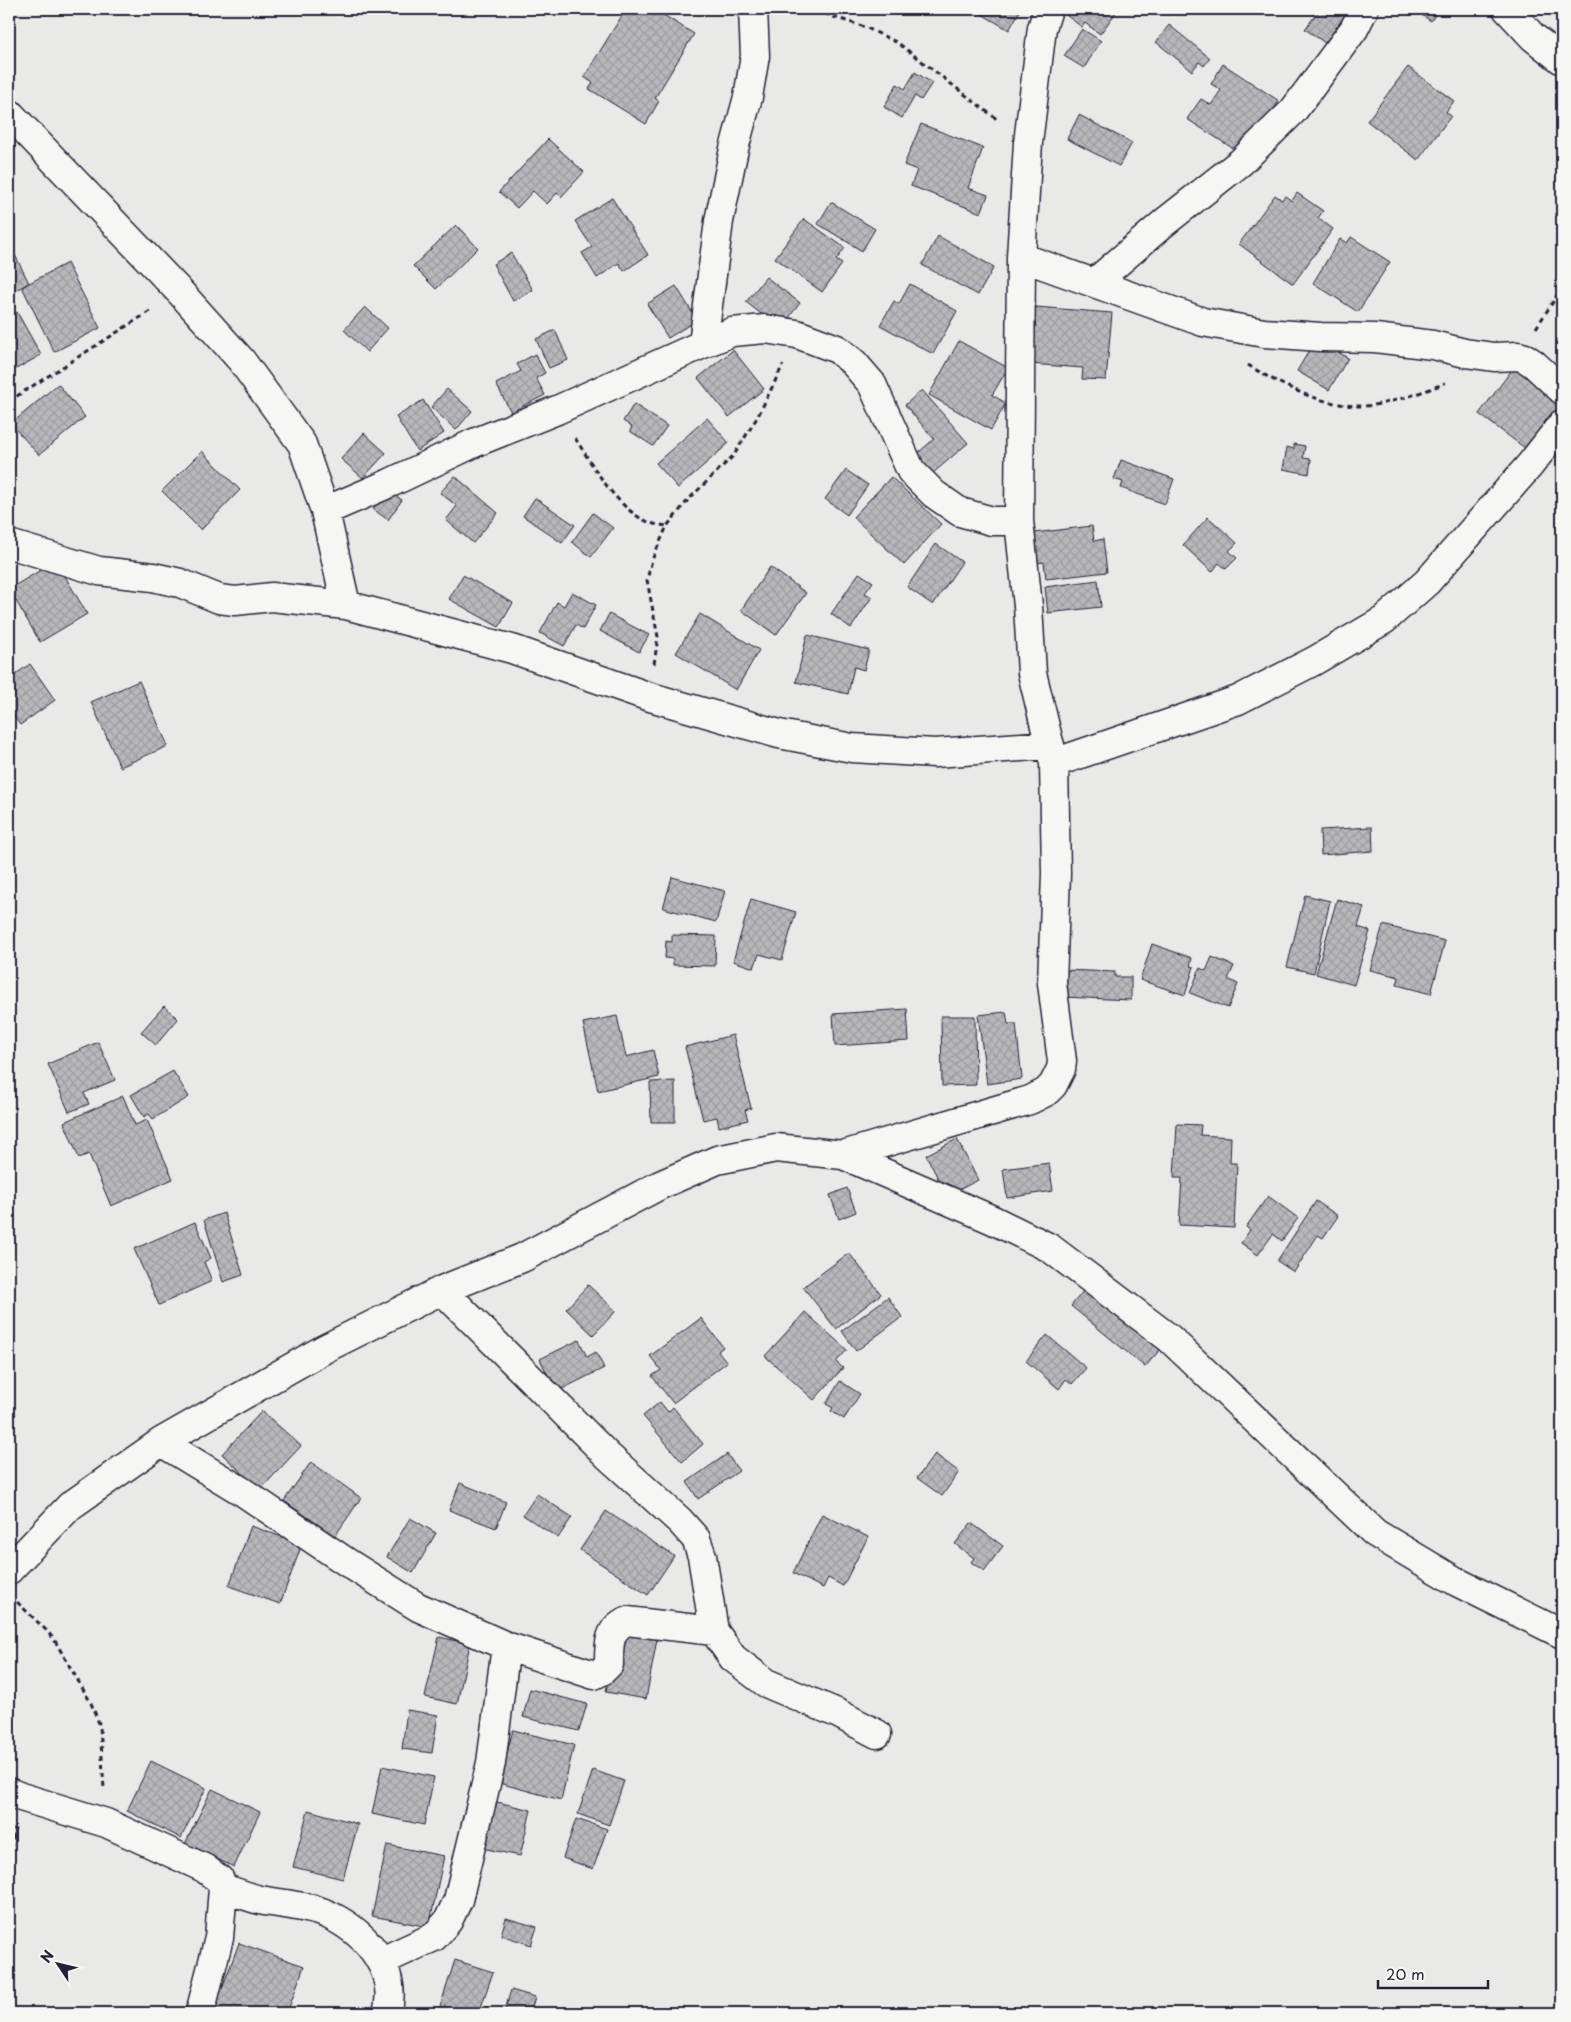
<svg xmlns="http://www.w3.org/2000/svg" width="1571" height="2022" font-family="'Playpen Sans',sans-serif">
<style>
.building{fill:url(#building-cross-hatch);stroke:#22223b}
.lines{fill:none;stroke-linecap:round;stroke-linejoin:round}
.street-casing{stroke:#22223b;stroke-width:31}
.path{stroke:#22223b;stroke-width:3;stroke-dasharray:5 4;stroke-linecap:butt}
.street{stroke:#f6f6f2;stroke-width:28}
</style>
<defs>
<pattern id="building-cross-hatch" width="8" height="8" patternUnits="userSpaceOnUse" patternTransform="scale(1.25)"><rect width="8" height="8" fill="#b8b8bc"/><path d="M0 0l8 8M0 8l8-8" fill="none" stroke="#9e9ea2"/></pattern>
</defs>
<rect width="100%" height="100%" fill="#e9e9e7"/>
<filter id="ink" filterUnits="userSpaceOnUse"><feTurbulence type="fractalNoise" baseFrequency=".02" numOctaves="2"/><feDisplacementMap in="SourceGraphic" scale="10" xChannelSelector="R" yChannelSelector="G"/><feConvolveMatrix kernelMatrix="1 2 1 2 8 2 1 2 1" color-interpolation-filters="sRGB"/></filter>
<g filter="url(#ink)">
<!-- building -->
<path class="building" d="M626 9H654L694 34 655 98 659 101 646 124 589 89 593 83 584 77Z
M973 9H1021L1009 30Z
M1058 9H1113L1117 11 1100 34 1085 23 1082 27Z
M1320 9H1350L1325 43 1305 29Z
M1413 9H1439L1431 21Z
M1169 25 1210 58 1204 66 1199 62 1192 71 1156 42Z
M1082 29 1101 41 1084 68 1064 56Z
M1223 64 1279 101 1254 140 1246 136 1237 151 1187 119 1201 99 1211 105 1221 90 1211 84Z
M1408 67 1454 101 1446 112 1451 116 1418 160 1367 121Z
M915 72 932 83 921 100 915 96 902 118 884 107 897 84 905 89Z
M1079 115 1132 143 1119 166 1067 139Z
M921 124 983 148 968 188 988 195 981 213 911 186 917 170 904 165Z
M548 139 584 172 561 197 557 193 547 204 533 191 517 208 499 192Z
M1297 193 1323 211 1318 218 1333 229 1293 284 1239 244 1275 195 1282 200 1285 196 1292 201Z
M612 198 648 255 624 271 619 263 597 278 582 253 592 247 575 221Z
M831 202 875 229 862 251 818 224Z
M804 219 845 248 836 260 842 264 822 292 775 258Z
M456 225 478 248 436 289 413 266Z
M938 236 994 267 978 295 922 265Z
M1351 237 1390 262 1358 312 1313 283 1340 239 1347 243Z
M11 247 29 283 9 294V248Z
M511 253 533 290 513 301 493 264Z
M67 263 100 328 54 352 22 287Z
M766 277 800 303 780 329 746 302Z
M910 284 957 311 933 354 880 325 894 301 899 304Z
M676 286 697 320 668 338 647 304Z
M365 307 388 328 367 352 344 330Z
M1036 307 1112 313 1106 380 1082 379 1083 368 1030 364Z
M17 312 41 355 9 373V317Z
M555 330 568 360 549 368 536 339Z
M1316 339 1348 358 1329 390 1297 371Z
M959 341 1008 368 992 395 1006 403 991 430 929 395Z
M733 350 764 389 729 417 698 378Z
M535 354 545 373 536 378 545 395 511 412 496 384 521 371 517 364Z
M1517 363 1562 396V407L1529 451 1479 414Z
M58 384 85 417 39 455 11 424Z
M447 389 472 411 456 430 431 407Z
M922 390 968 443 926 479 910 460 934 439 905 405Z
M423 400 444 433 417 451 396 417Z
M634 404 667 426 653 446 630 431 632 427 623 421Z
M707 418 729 443 678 488 656 463Z
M364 433 386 453 363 478 341 459Z
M1294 444 1305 446 1303 458 1311 459 1309 474 1283 469 1287 447 1294 449Z
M202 451 240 490 201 530 162 491Z
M1121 460 1174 479 1165 504 1121 488 1123 482 1114 479Z
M846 470 868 485 847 515 825 499Z
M455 476 498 513 473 543 446 520 457 506 440 493Z
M891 477 941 524 904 565 853 517Z
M386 489 402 500 388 520 373 509Z
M535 498 575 525 562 543 523 516Z
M593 513 613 528 591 557 572 542Z
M1208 517 1237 543 1229 551 1237 558 1226 569 1219 563 1212 572 1183 545Z
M1092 526 1094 541 1103 539 1107 572 1046 579 1044 562 1037 563 1034 533Z
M936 544 962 562 933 605 907 587Z
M56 561 87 614 40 642 9 589Z
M770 567 806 593 776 635 741 610Z
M859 573 873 582 865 593 872 597 851 628 831 614Z
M463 575 513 603 499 627 449 599Z
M1098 580 1101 607 1048 613 1045 587Z
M572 592 596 605 583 629 576 625 564 646 540 633 557 602 564 606Z
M609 614 649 635 639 652 600 631Z
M700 614 759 650 736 690 676 653Z
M807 635 869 650 864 670 854 667 848 694 796 682Z
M30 664 55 700 20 725 9 709V679Z
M139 681 168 746 120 767 91 702Z
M1372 827 1373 851 1321 855 1320 830Z
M672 877 725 891 716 922 663 908Z
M1305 895 1330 901 1314 973 1287 967Z
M751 899 796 912 782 960 759 954 754 968 733 961Z
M1337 899 1364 907 1358 927 1370 931 1354 985 1316 974Z
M1383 925 1445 941 1431 994 1397 985 1399 977 1370 970Z
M672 935 716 936 715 966 673 965V959L665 958 666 941 672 942Z
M1152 944 1192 958 1190 966 1194 967 1185 995 1140 980Z
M1212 957 1234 966 1228 979 1238 984 1228 1008 1190 993 1200 968 1206 971Z
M1063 970 1115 972V977H1131V1000L1062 997Z
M164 1006 178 1019 156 1045 141 1032Z
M907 1009 909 1041 835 1046 833 1014Z
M1006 1012 1008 1024H1016L1022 1079 987 1084 978 1015Z
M617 1016 626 1057 653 1050 659 1077 598 1091 583 1023Z
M941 1016H975L976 1085 942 1086Z
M733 1035 751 1108 745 1110 748 1120 719 1127 717 1117 703 1120 685 1047Z
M98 1042 115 1080 84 1093 89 1104 69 1112 48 1064Z
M173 1071 189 1097 153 1119 149 1114 144 1117 131 1095Z
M675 1081V1122H651L650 1082Z
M123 1096 135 1125 147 1120 173 1179 111 1206 89 1154 79 1158 64 1122Z
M1177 1124 1201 1125 1200 1135 1231 1137 1230 1163H1237L1234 1228 1179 1225 1182 1178H1174Z
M957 1139 978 1180 947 1196 926 1155Z
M1049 1163 1053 1191 1007 1198 1003 1169Z
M847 1188 856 1212 839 1219 830 1195Z
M1268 1196 1298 1218 1282 1241 1273 1234 1258 1255 1241 1243 1250 1230 1246 1227Z
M1316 1201 1338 1216 1323 1238 1318 1235 1294 1272 1277 1261Z
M224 1213 243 1275 223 1282 204 1220Z
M195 1222 211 1258 204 1262 212 1281 159 1305 134 1249Z
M849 1253 881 1294 836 1329 803 1287Z
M1089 1284 1164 1345 1145 1367 1071 1306Z
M588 1285 616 1311 593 1335 566 1309Z
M888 1297 902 1317 856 1351 842 1331Z
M805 1312 847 1350 836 1362 843 1368 814 1400 765 1356Z
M701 1318 723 1347 718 1351 727 1362 673 1403 652 1376 661 1370 650 1356Z
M1047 1335 1086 1368 1072 1384 1066 1379 1059 1389 1026 1361Z
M579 1340 587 1357 596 1352 604 1368 556 1392 540 1359Z
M840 1381 860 1394 844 1419 831 1411 833 1408 826 1404Z
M660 1402 668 1412 673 1407 703 1444 682 1462 643 1416Z
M262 1411 301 1446 260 1490 222 1454Z
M727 1454 739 1471 698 1499 687 1482Z
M935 1454 959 1472 942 1496 917 1478Z
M311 1462 361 1498 335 1536 284 1501Z
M460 1483 506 1502 496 1528 449 1510Z
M537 1494 572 1517 558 1538 523 1515Z
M606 1511 674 1556 648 1595 580 1550Z
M822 1514 868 1537 843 1586 828 1578 823 1588 793 1573Z
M410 1518 436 1533 413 1573 387 1557Z
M971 1523 1003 1546 984 1571 971 1562 974 1558 955 1544Z
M251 1526 302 1544 280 1604 229 1586Z
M616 1632 657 1639 646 1699 606 1692Z
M439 1637 470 1644 457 1704 425 1697Z
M530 1689 587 1704 579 1731 523 1717Z
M407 1710 438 1715 432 1753 402 1749Z
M513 1730 574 1745 561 1800 499 1783Z
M151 1761 206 1788 181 1838 127 1811Z
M382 1766 434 1777 424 1825 372 1814Z
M593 1770 624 1781 609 1825 578 1814Z
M212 1789 260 1812 234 1867 185 1844Z
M493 1801 531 1810 520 1856 482 1848Z
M308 1810 358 1824 343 1879 293 1867Z
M576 1819 607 1829 593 1869 563 1858Z
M387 1845 444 1856 429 1927 372 1916Z
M506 1918 537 1927 531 1945 501 1935Z
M239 1943 304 1966 287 2013H213Z
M455 1960 493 1972 479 2013H438Z
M511 1990 535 1997 530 2013H504Z"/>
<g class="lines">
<!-- street casing -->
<g class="street-casing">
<path id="street" d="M1507 9 1533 37 1562 60
M9 113 180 292 241 360 302 444 325 511 346 605
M1021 257 1203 322 1264 333 1321 337 1375 338 1433 345 1465 353 1494 357 1518 356 1525 358 1534 364 1562 390
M1094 283 1165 222 1241 162 1293 111 1354 29 1364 9
M703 344 719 221 734 149 748 97 755 56 753 9
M325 511 390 483 474 443 557 410 703 344 732 332 765 329 797 334 837 349 853 362 872 384 911 471 934 494 960 512 992 521H1019
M9 544 99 571 153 577 180 583 219 599 235 601 272 597 346 605 512 649 647 696 779 734 852 748 935 753 1050 745
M1054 763 1238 700 1314 661 1384 620 1427 582 1530 465 1562 424
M843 1155 1030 1100 1046 1092 1053 1085 1061 1069 1062 1061 1052 983 1056 874 1054 763 1032 673 1028 606 1019 521 1021 257 1028 143 1042 28 1048 9
M442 1290 608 1456 680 1521 696 1539 702 1556 714 1631 733 1658 766 1683 837 1713 877 1734
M161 1442 243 1492 348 1563 418 1607 506 1646 594 1675 602 1671 609 1664C609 1646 608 1628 627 1621L714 1631
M9 1570 70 1506 161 1442 326 1348 442 1290 522 1258 660 1185 717 1160 776 1148 843 1155 993 1220 1050 1248 1169 1338 1375 1533 1457 1582 1562 1634
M9 1792 21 1797 106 1823 204 1868 220 1880 223 1888C235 1892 248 1897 260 1900 280 1904 313 1906 331 1916 367 1934 399 1971 387 2013
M382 1961 434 1937 448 1921 458 1900 491 1763 506 1646
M200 2013 219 1938 223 1888"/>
</g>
<!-- path -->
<path class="path" d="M817 9 831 16 865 27 898 43 998 120
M1536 328 1562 288
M1248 365C1280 385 1320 405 1359 406 1381 407 1424 392 1445 383
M9 401 152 310
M575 438C594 467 616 508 648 522 654 525 661 525 667 526
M654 664 658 637 647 580 652 560 667 526 689 499 734 455 758 416 783 365
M17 1602 48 1632 55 1641 91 1703 100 1726 104 1789
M9 1857 15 1828"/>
<!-- street -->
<use href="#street" class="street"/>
</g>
</g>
<!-- margin -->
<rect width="1571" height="2022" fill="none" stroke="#f6f6f2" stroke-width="30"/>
<rect x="15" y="15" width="1541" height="1992" fill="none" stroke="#22223b" stroke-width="2" filter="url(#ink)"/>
<!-- north arrow -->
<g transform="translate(58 1964) rotate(305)" stroke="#f6f6f2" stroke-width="4" paint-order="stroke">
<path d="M0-4L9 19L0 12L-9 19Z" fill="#22223b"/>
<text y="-8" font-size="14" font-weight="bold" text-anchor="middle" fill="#22223b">N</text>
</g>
<!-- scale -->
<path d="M1378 1980v8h110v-8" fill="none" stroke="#22223b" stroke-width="2.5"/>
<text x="1386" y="1980" font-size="15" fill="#22223b" stroke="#f6f6f2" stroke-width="4" paint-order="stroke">20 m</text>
</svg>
